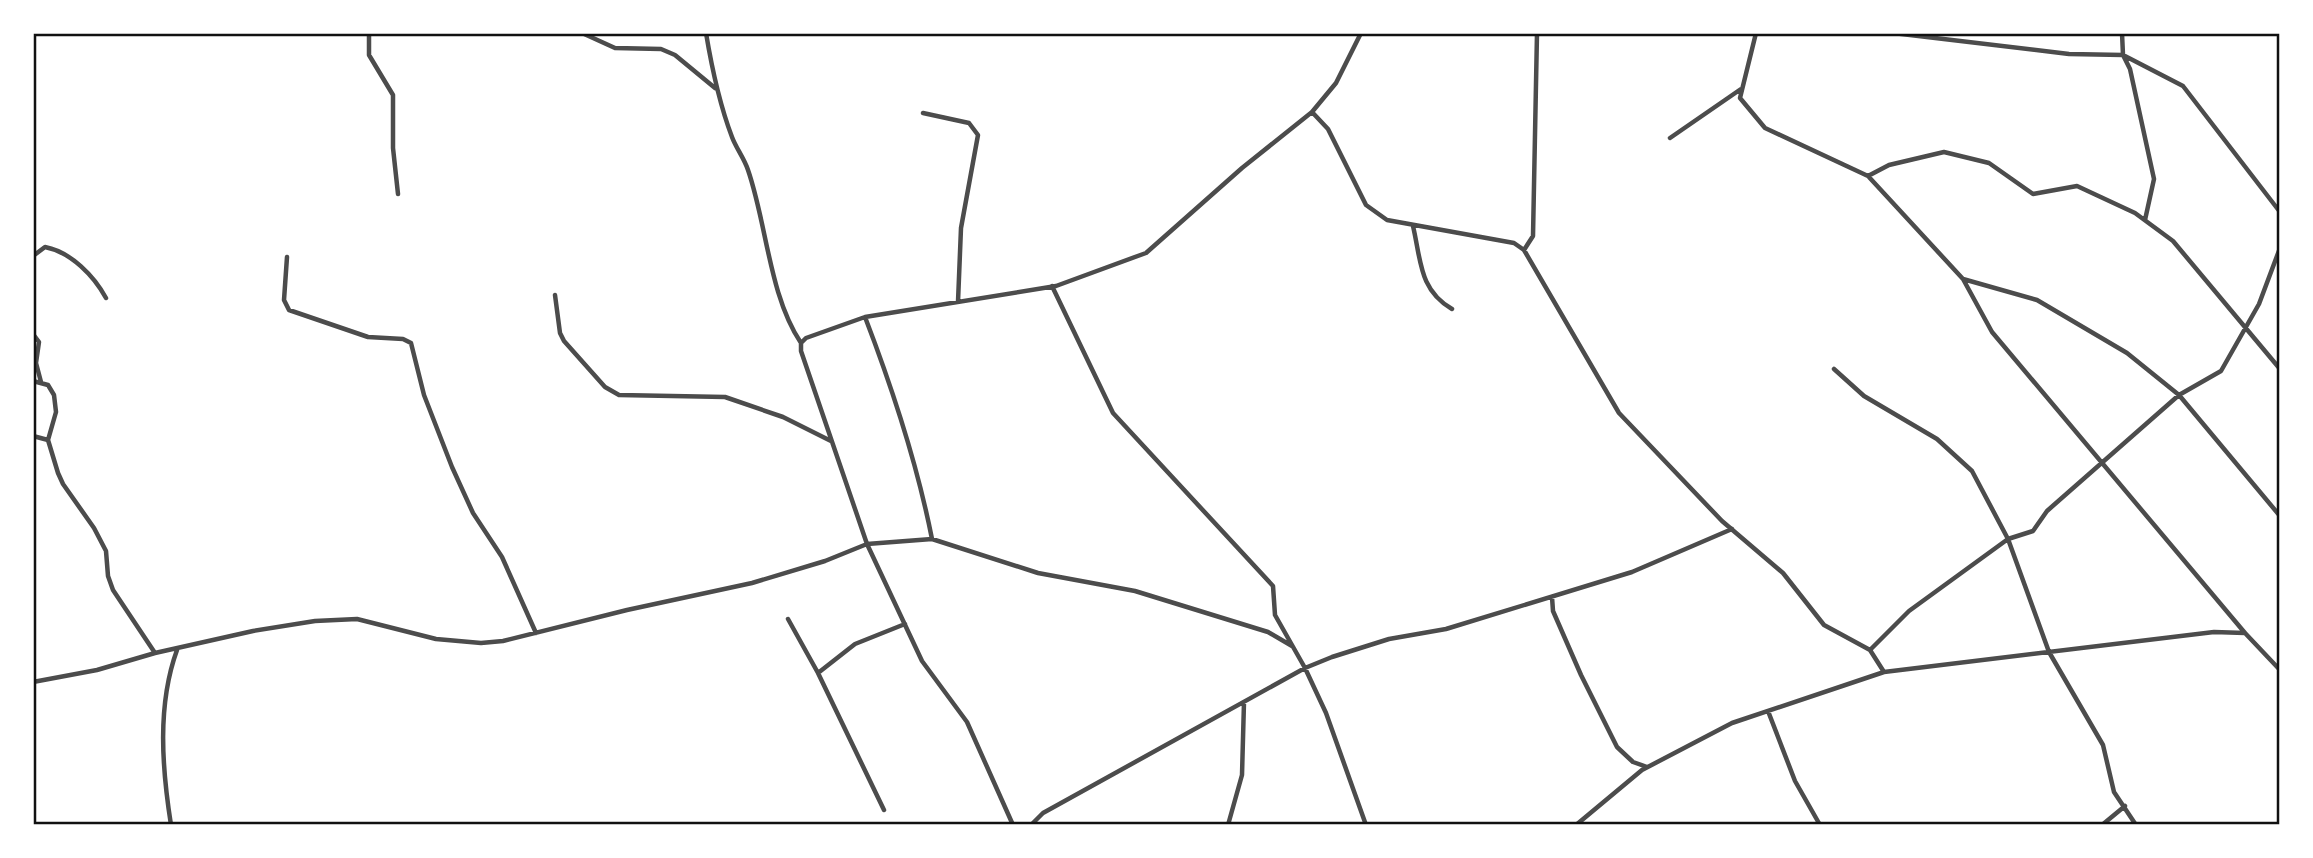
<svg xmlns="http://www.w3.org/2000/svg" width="2313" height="858" font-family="Jost,sans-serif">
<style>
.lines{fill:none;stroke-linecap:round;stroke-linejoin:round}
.minor{stroke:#4c4c4c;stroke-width:4.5}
.neatline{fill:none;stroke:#111;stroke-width:2.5}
</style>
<rect width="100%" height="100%" fill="#fff"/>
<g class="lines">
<!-- minor -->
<path class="minor" d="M369 33V55L393 95V148L398 194
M582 33 615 48 661 49 675 55 715 88
M706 33C712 69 719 103 732 137 736 148 744 158 748 170 767 225 769 295 801 343
M1756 33 1740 98 1765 128 1868 176 1963 279 1992 332 2245 633
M1893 33 2069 54 2123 55 2183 86 2280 212
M2122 33 2123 55 2130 69 2154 179 2145 220
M1312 112 1328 129 1366 205 1387 220 1514 243 1524 250 1619 413 1722 521 1783 573 1824 625 1870 650 1884 672
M923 113 969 123 978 135 961 228 958 302
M1670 138 1741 89
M1868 176 1889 165 1944 152 1989 163 2033 194 2077 186 2135 213 2173 241 2280 369
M1413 226C1421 260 1419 290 1452 309
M1524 250 1533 236 1537 33
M33 256 45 247C71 252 94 276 106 298
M287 257 284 300 289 310 368 337 403 339 411 343 424 395 452 467 473 513 502 557 536 633
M1963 279 2037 300 2127 353 2179 395 2280 516
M1052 286 1113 413 1273 586 1275 615 1305 668 1326 713 1366 825
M555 295 560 333 564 341 605 387 619 395 725 397 783 417 831 441
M865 317C893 390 917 463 932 539
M33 334 39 342 36 363 41 382
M1834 369 1864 396 1937 439 1972 471 2008 539 2049 652 2103 745 2114 792 2136 825
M33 381 48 385 54 395 56 412 48 440 58 473 63 484 94 528 106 551 108 576 113 590 155 653
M33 436 48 440
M1552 597 1553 611 1581 675 1617 747 1633 762 1647 767
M788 619 818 673 855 644 905 624
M1870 650 1909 611 2008 539 2033 531 2047 511 2179 395 2221 371 2259 304 2280 248
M818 673 884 810
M33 682 97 670 155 653 253 631 315 621 357 619 436 639 481 643 503 641 627 610 752 583 825 561 867 544 932 539 1038 573 1135 591 1268 632 1292 646
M1768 711 1795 781 1820 825
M171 825C162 768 157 705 177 650
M1013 825 967 722 922 661 867 544 801 351V343L806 338 865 317 1056 286 1146 253 1242 168 1312 112 1336 83 1361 33
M1031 825 1043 813 1305 668 1332 657 1389 639 1446 629 1632 572 1732 529
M1228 825 1242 775 1244 702
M1576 825 1642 770 1732 723 1884 672 2214 632 2245 633 2280 670
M2102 825 2125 806"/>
</g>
<!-- border -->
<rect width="2313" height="858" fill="none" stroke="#ffffff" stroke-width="70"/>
<rect x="35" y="35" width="2243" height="788" class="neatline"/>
</svg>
